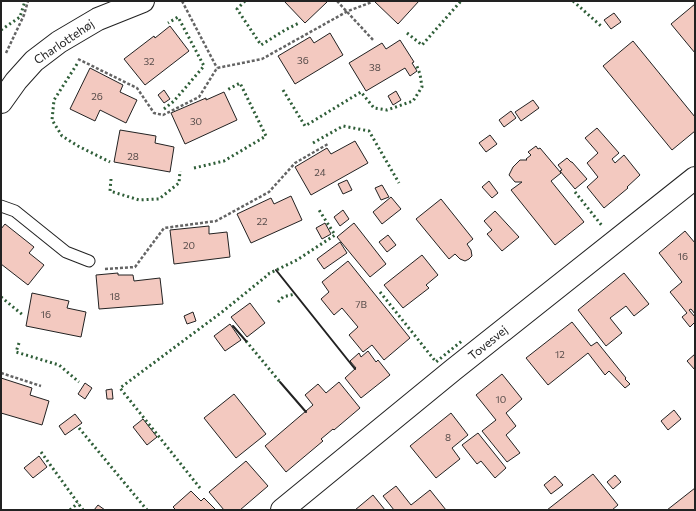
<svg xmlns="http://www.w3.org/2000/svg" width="696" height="511" font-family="Commissioner,sans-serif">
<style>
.building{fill:#f3c9c0;stroke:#222}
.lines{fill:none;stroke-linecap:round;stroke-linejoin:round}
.service-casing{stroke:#222;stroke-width:13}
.minor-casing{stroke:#222;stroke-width:24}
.path{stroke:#646464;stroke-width:2.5;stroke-dasharray:3 2;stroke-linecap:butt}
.service{stroke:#fff;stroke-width:11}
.minor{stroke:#fff;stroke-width:22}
.hedge{stroke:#2f5e38;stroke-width:3;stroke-dasharray:2 3;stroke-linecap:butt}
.wall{stroke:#222;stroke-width:2}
.labels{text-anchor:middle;stroke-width:3;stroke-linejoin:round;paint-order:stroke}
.number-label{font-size:10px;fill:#564c4a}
.street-label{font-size:12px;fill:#222;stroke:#fff}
</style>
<rect width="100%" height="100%" fill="#fff"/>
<!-- building -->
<path class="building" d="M284 1H325L327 2 305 23Z
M374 1H419L398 24Z
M695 4V53L671 24Z
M614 13 621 22 611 29 604 20Z
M170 26 189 51 145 85 124 59 154 36 155 38Z
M330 33 343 55 295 84 278 56 310 37 314 43Z
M400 40 414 62 412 63 417 71 410 76 405 68 366 91 349 63 382 43 386 49Z
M633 41 695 117V131L672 150 603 66Z
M90 68 123 85 120 92 137 100 126 123 100 110 95 121 70 109Z
M164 90 170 99 164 103 158 95Z
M396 91 401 100 393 105 388 96Z
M224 92 237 120 185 144 171 113 206 98V100Z
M533 100 539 108 521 121 515 112Z
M511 111 516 118 504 127 499 120Z
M597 128 619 153 612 159 615 163 624 155 640 175 627 187 628 188 604 208 587 187 598 177 587 163 598 153 585 138Z
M120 130 156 136 155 143 174 147 170 172 114 162Z
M490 135 497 144 486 152 479 143Z
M355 141 368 163 311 195 295 167 327 148 331 154Z
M536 146 538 149 540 148 561 173 551 181 584 222 555 245 511 190 522 182H515L509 175 513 167 520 160H527L526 159 531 155 528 152Z
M567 158 571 162H572L587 179 575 189 560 171 562 170 558 165Z
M347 180 352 190 343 194 338 184Z
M489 181 498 193 492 198 482 187Z
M382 185 389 197 381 200 375 188Z
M291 196 302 220 251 243 237 214 271 198 274 204Z
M391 197 401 209 382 224 373 212Z
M441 199 473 239 467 244 471 250 472 256 469 259 465 261 460 259 455 254 449 259 416 219Z
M343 210 349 219 340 226 334 217Z
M495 211 519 237 502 251 487 234 492 230 484 221Z
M325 223 331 234 322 239 316 228Z
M354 223 386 264 370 277 337 237Z
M5 224 34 247 29 253 44 265 28 285 1 264V229Z
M209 226V234L227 232 230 257 174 264 170 230Z
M685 231 695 243V314L691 309 689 310 695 317V322L690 327 682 317 687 313 670 292 682 282 659 253Z
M388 235 396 245 387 252 379 242Z
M340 242 347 253 324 269 317 259Z
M422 255 438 275 426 285 429 288 403 308 384 285Z
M348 261 410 338 384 360 372 345 363 352 349 335 358 327 342 308 334 315 321 299 329 292 322 282Z
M118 273V275H133L134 281 160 278 163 304 99 309 96 275Z
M624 273 649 304 634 316 626 306 610 318 622 333 606 346 578 310Z
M32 293 69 301 67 308 86 312 81 337 26 326Z
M250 303 265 323 247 337 231 317Z
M193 312 196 321 187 324 184 316Z
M572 322 591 346 597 342 626 378 625 379 630 384 625 388 609 371 605 375 588 353 548 385 526 358Z
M230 324 241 340 225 351 214 336Z
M368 351 376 362 378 360 390 375 361 398 345 378 356 368 350 361 359 353 361 357Z
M695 354V370L687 361Z
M502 374 522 399 506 413 516 426 506 435 520 453 507 462 482 431 496 420 476 395Z
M1 378 32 388 30 395 49 401 42 425 1 413Z
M339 382 360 408 334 430 333 429 321 439 323 441 286 472 265 446 313 405 305 395 318 384 326 393Z
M85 383 92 388 85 399 78 394Z
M112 389 113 399H107L106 390Z
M234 394 266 434 236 458 204 418Z
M674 410 681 419 668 430 661 421Z
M451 413 468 435 452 448 460 459 436 478 410 446Z
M75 414 82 423 65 435 59 426Z
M143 419 157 437 147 445 133 427Z
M478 433 506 468 495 478 481 461 477 464 462 445Z
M39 456 47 467 33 478 24 468Z
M246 461 268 486 240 510H224L209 492Z
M593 474 618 505 612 510H547Z
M615 475 621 482 613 489 607 482Z
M555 476 563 485 551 494 544 485Z
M396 486 411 505 430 490 446 510H394L383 496Z
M695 488V510H667Z
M191 491 201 501 204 498 216 510H176L173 507Z
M373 495 385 510H355Z
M98 505 105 510H94Z"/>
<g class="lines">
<!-- service casing -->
<g class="service-casing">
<path id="service" d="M1 206 15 211 66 252 89 261"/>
</g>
<!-- minor casing -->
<g class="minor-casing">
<path id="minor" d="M1 102 16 81 34 61 59 42 98 19 143 1
M282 510 453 370 695 178"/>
</g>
<!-- path -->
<path class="path" d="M182 1 217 68
M337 1 374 41
M6 53 24 15 28 1
M78 59 137 88 154 113 163 115 199 97 217 68 262 59 348 11 372 2
M105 269 135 267 164 228 216 221 269 192 295 163 328 144
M1 373 41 386"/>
<!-- service -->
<use href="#service" class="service"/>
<!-- minor -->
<use href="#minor" class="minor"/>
<!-- hedge -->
<path class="hedge" d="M245 1 237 9 261 45 285 30 299 23
M573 1 601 26
M1 30 20 17 25 1
M407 33 422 45 461 1
M77 64 54 100 52 120 62 136 78 146 110 162
M283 90 305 126 361 92 374 108 387 110 413 101 422 87 420 74 416 64
M164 109 174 101 204 66 178 17 168 23
M313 143 343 126 369 131 399 183
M194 168 224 161 266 136 240 83 227 90
M111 179 110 191 139 200 159 199 179 183 180 171
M575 192 603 227
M268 274 297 260 335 235 319 210
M380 292 436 362 463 340
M1 297 24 316
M278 302 283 297 295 294
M246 341 280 382
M19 343 16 352 59 365 79 382
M79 428 147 510
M41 452 83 510
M200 488 120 388 222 312 269 274
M70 510 78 503"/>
<!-- wall -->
<path class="wall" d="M276 270 355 369
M233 326 246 341
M280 382 306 412"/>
</g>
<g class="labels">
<!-- number labels -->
<g class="number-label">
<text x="303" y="64">36</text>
<text x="149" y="65">32</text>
<text x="375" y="71">38</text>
<text x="97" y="100">26</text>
<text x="196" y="125">30</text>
<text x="133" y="160">28</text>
<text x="320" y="176">24</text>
<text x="262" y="225">22</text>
<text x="189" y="249">20</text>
<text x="683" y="260">16</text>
<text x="115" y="300">18</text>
<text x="361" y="308">7B</text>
<text x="46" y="318">16</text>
<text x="560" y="358">12</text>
<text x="501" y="403">10</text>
<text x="448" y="441">8</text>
</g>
<!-- street labels -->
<g class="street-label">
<text transform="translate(64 42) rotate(-34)" y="4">Charlottehøj</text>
<text transform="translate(488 343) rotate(-39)" y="4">Tovesvej</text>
</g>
</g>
<!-- border -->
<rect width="696" height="511" fill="none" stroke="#222222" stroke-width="4"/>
</svg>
